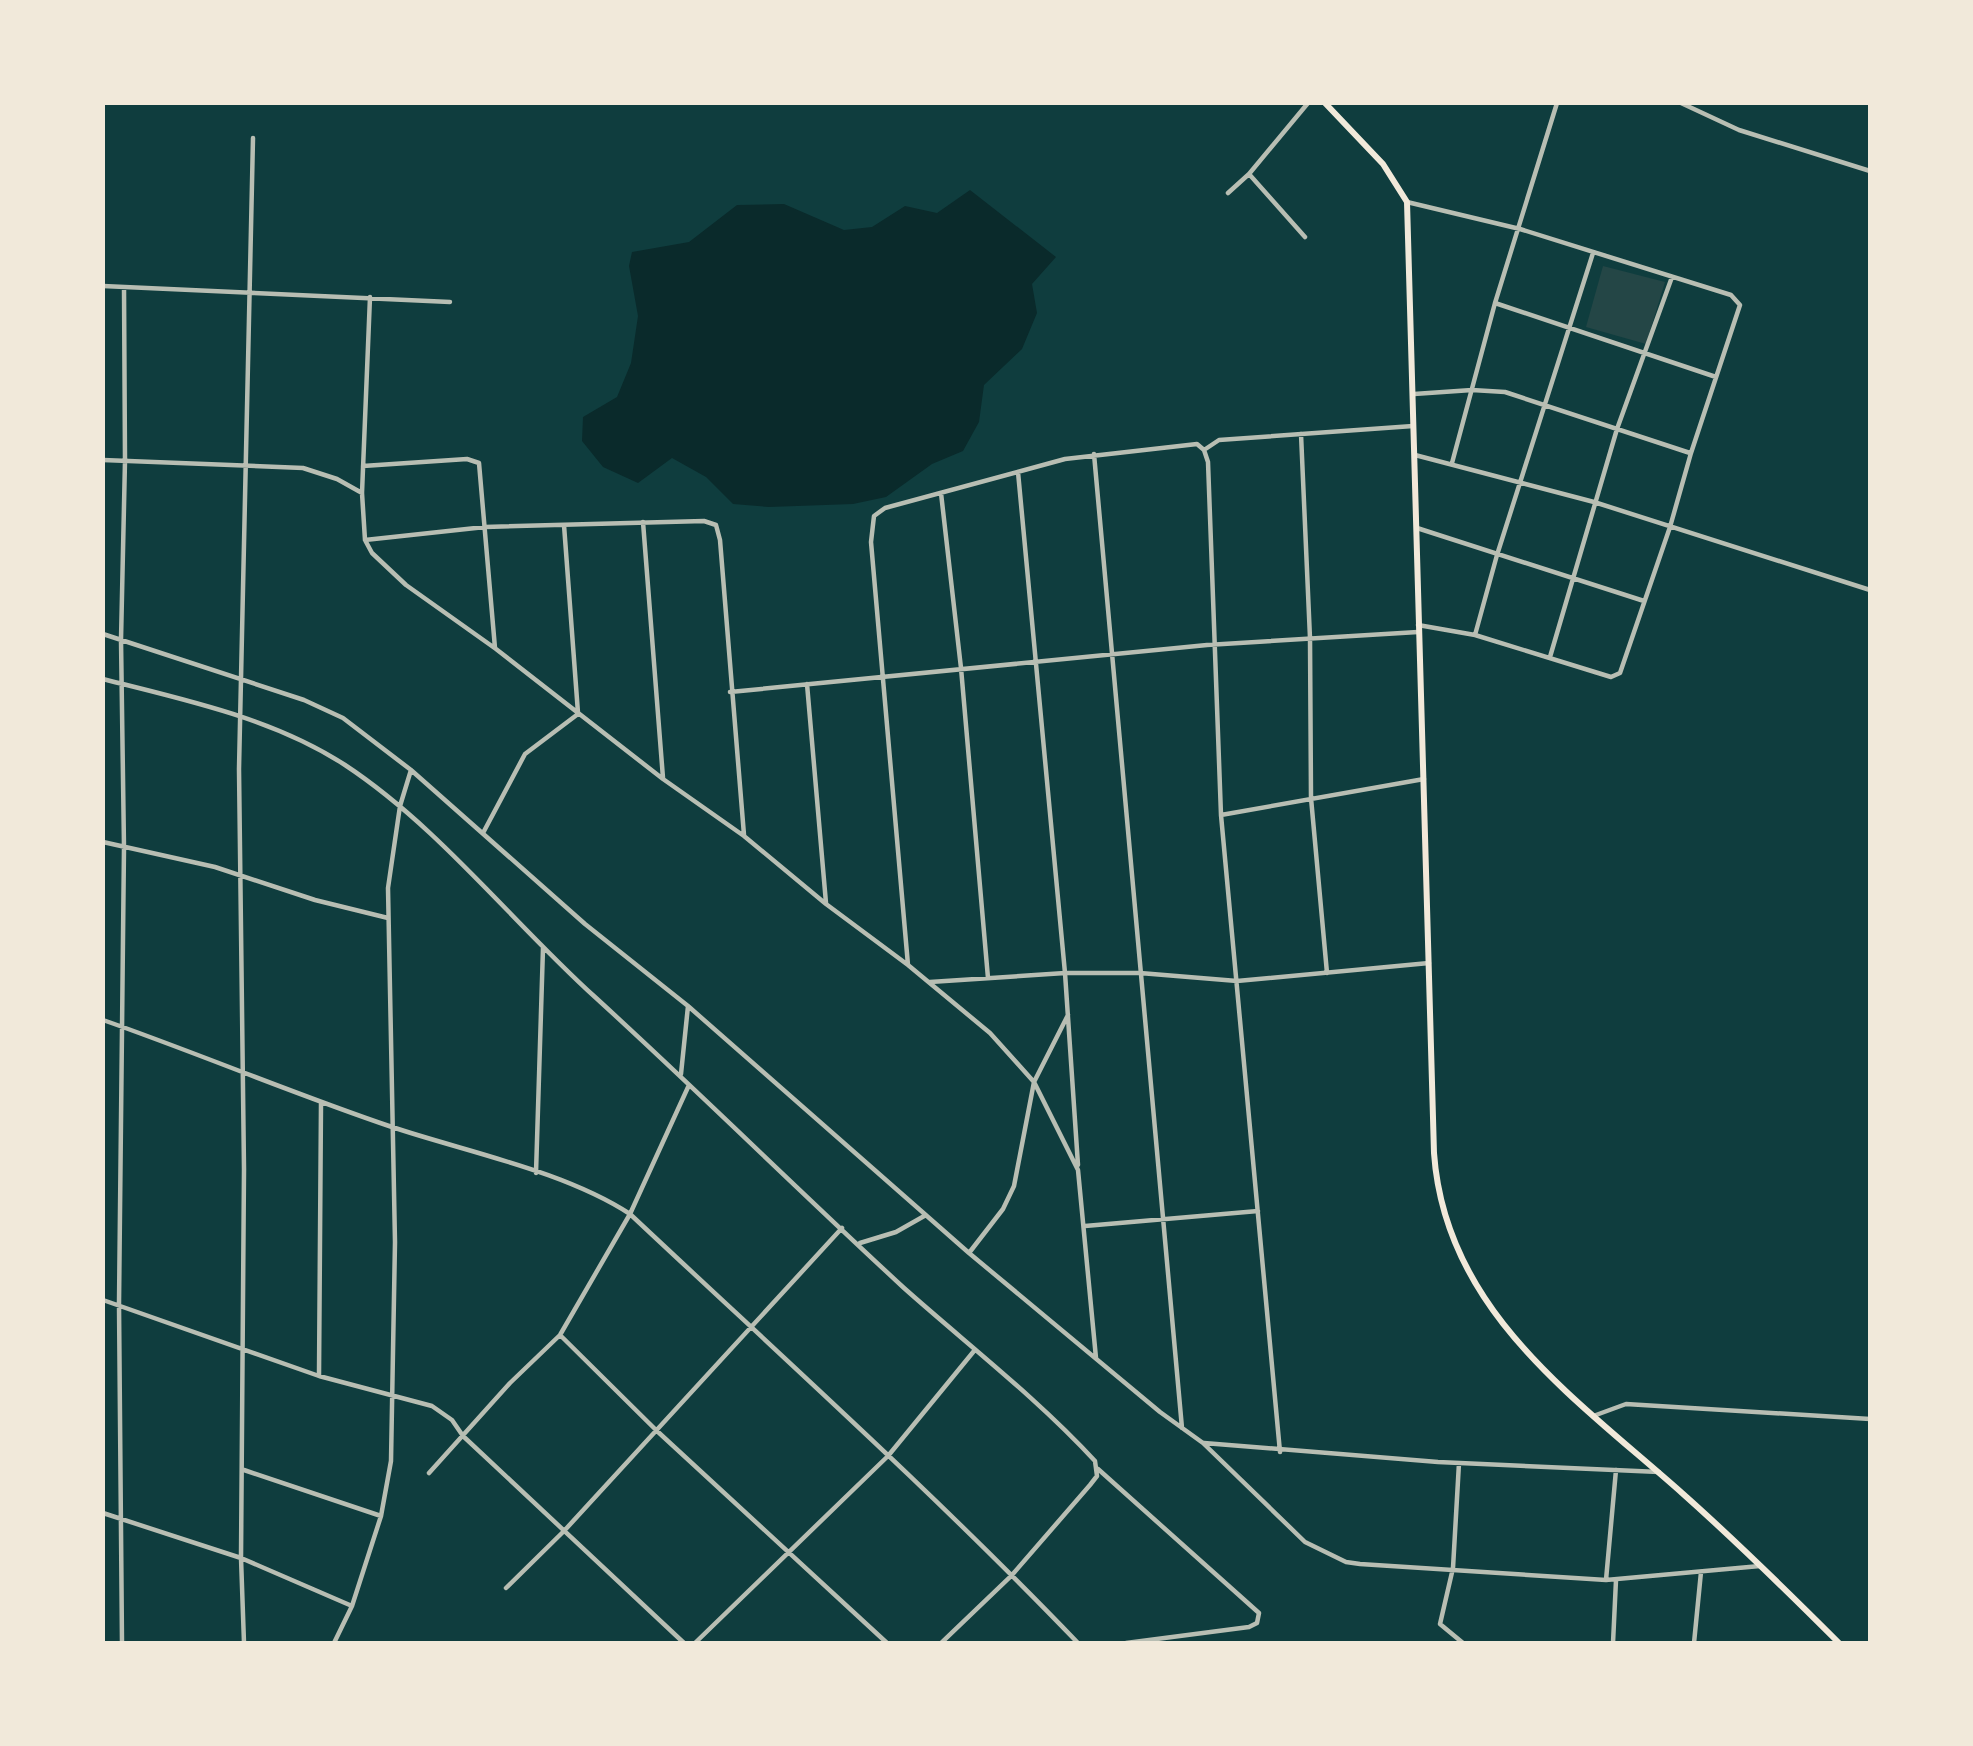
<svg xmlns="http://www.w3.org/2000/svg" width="1973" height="1746" font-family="'Noto Sans',sans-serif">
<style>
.green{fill:#244646}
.water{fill:#0a2a2b}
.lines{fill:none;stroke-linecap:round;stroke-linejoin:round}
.minor{stroke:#b8beb3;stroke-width:4.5}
.secondary{stroke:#f1e9da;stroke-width:6}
</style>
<rect width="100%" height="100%" fill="#0f3d3e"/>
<!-- green -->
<path class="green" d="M1603 266 1665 282 1646 344 1586 327Z"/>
<!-- water -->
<path class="water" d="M970 190 1056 257 1032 284 1037 313 1022 349 984 385 979 422 963 451 932 464 886 497 853 504 769 507 733 504 706 477 672 458 638 483 603 467 582 441 583 417 617 397 631 363 638 316 629 266 632 252 689 242 737 205 784 204 844 230 872 227 905 206 937 213Z"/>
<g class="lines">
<!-- minor -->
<path class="minor" d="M1681 103 1739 130 1870 171
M1249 174 1305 237
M1228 193 1249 174 1308 103
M1407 202 1520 229 1731 295 1740 305 1691 453 1670 527 1620 673 1611 677 1475 635 1418 625
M103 286 450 302
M370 297 362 493 365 540 372 553 406 585 496 649 663 779 744 836 826 904 908 965 990 1033 1034 1082 1078 1170 1096 1358
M1495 303 1716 377
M1414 394 1472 390 1505 392 1690 453
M1301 434 1310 638 1311 798 1327 973
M1204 450 1219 440 1413 426
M1094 454 1182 1428
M1415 455 1594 502 1870 590
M103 460 303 468 337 479 362 493
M1452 463 1495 303 1557 103
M363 466 467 459 479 463 495 648
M1018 472 1065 973 1078 1165
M941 493 961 668 988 978
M643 522 663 778
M564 525 578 713
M1417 528 1644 601
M365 540 485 527 704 521 716 525 720 540 744 835
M103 634 304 700 343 718 411 770 585 924 688 1006 969 1253 1160 1412 1203 1443 1305 1542 1346 1562 1360 1564 1606 1580 1760 1566
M1475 635 1497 555 1593 253
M1550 657 1617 429 1672 277
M103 679C185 700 273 718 345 765 439 827 511 921 595 997 699 1092 800 1192 904 1288 968 1345 1037 1398 1095 1461L1097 1476 1090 1485 1012 1575 941 1643
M807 684 826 903
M730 692 1207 645 1418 632
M1221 815 1424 779
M483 833 525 754 578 714
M103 842 215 867 315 900 388 918
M908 965 871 542 874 516 885 508 1065 459 1197 444 1204 450 1208 462 1221 815 1280 1452
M930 982 1065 973H1140L1237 981 1429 963
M103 1020C200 1054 294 1094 392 1127 467 1152 564 1171 630 1214 780 1355 935 1494 1078 1643
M681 1074 688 1006
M536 1173 543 948
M1085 1226 1258 1211
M860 1243 896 1232 926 1215
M969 1253 1003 1209 1014 1186 1034 1082 1068 1015
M103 1300 319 1376 432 1406 452 1420 463 1436 684 1643
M560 1335 657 1431 887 1643
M319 1376 321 1103
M1596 1415 1626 1404 1870 1419
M1204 1443 1438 1462 1659 1472
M1459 1463 1453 1568 1440 1624 1463 1643
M1098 1469 1259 1613 1257 1623 1249 1627 1126 1643
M244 1470 381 1516
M429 1473 510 1383 560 1335 630 1214 689 1085
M103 1513 241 1558 352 1606
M1606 1580 1616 1470
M506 1588 564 1531 842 1228
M122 1643 119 1304 124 847 121 640 125 461 124 287
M244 1643 241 1558 244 1169 239 769 253 138
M334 1643 352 1606 381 1516 391 1461 395 1242 388 888 400 806 411 770
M695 1643 888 1456 974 1351
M1613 1643 1616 1580
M1694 1643 1701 1572"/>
<!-- secondary -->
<path class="secondary" d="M1325 103 1383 164 1407 202 1434 1153C1445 1310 1574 1397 1682 1493 1736 1541 1788 1592 1839 1643"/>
</g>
<!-- border -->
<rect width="1973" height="1746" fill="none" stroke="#f1e9da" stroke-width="210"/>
</svg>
